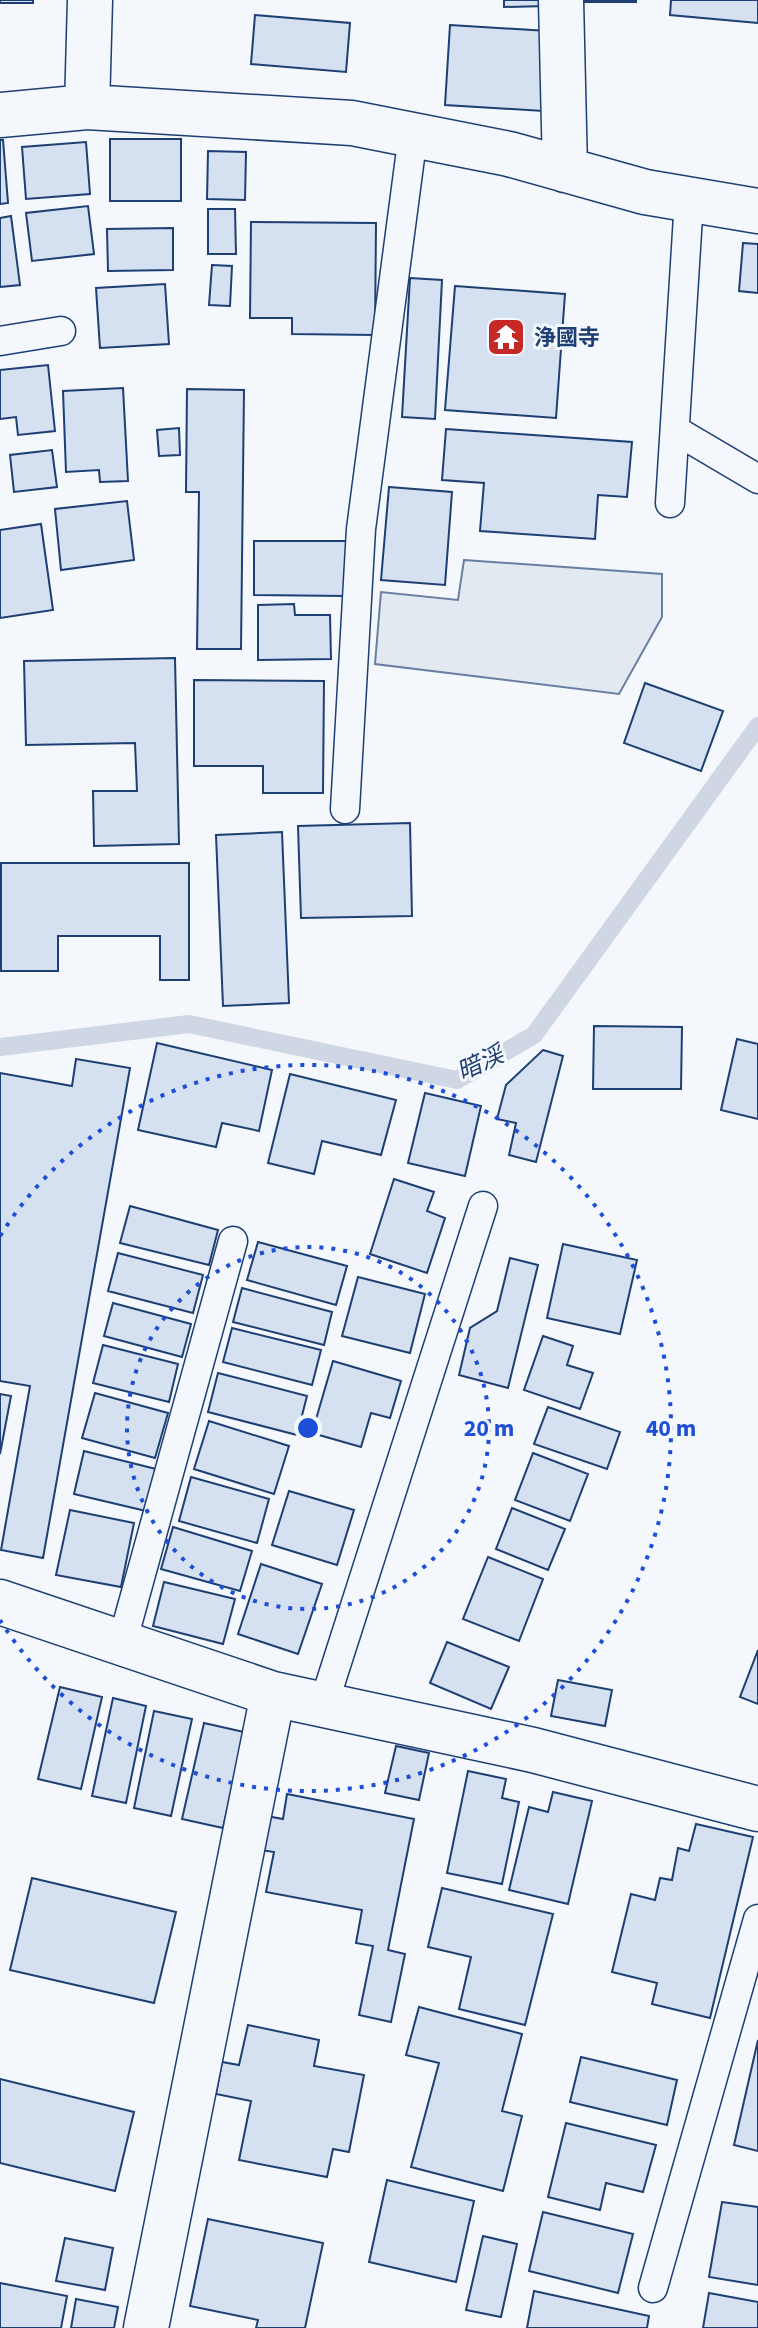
<svg xmlns="http://www.w3.org/2000/svg" width="758" height="2328" font-family="'Source Sans 3','Noto Sans JP',sans-serif">
<style>
.green{fill:#e3e9f0;stroke:#687fa3;stroke-width:2}
.lines{fill:none;stroke-linecap:round;stroke-linejoin:round}
.stream{stroke:#cfd7e4;stroke-width:18}
.building{fill:#d5e0f0;stroke:#1d3f73;stroke-width:2}
.lane-casing{stroke:#1d3f73;stroke-width:31}
.street-casing{stroke:#1d3f73;stroke-width:47}
.lane{stroke:#f4f7fb;stroke-width:28}
.street{stroke:#f4f7fb;stroke-width:44}
.ring{fill:none;stroke:#1d4ed8;stroke-width:4;stroke-dasharray:4 8}
.labels{text-anchor:middle;stroke-width:6;stroke-linejoin:round;paint-order:stroke}
.poi-label{font-size:22px;font-weight:bold;fill:#1d3f73;stroke:#f4f7fb;text-anchor:start}
.water-label{font-size:24px;font-style:italic;fill:#1d3f73;stroke:#f4f7fb}
.centre{fill:#1d4ed8;stroke:#f4f7fb;stroke-width:4}
.ring-label{font-size:24px;text-anchor:middle;font-weight:bold;fill:#1d4ed8;stroke:#f4f7fb;stroke-width:6;stroke-linejoin:round;paint-order:stroke}
</style>
<rect width="100%" height="100%" fill="#f4f7fb"/>
<!-- green -->
<path class="green" d="M464 560 662 574V617L619 694 375 664 381 592 458 600Z"/>
<g class="lines">
<!-- stream -->
<path class="stream" d="M0 1047 189 1024 457 1080 534 1035 758 726"/>
</g>
<!-- building -->
<path class="building" d="M0 0H33V3H0Z
M504 0H546V6L504 7Z
M581 0H636V2H581Z
M671 0H758V23L670 15Z
M255 15 350 23 346 72 251 64Z
M450 25 548 31 543 111 445 105Z
M110 139H181V201H110Z
M0 140H3L8 203 0 204Z
M86 142 90 194 26 199 22 147Z
M208 151 246 152 245 200 207 199Z
M88 206 94 254 32 261 26 213Z
M208 209H235L236 254H208Z
M11 216 20 285 0 287V218Z
M251 222 376 223 375 335 292 334V318H250Z
M173 228V270L108 271 107 229Z
M743 243 758 244V293L739 291Z
M212 265 232 266 230 306 209 305Z
M410 278 442 280 435 419 402 417Z
M165 284 169 344 100 348 96 288Z
M455 286 565 294 556 418 445 410Z
M48 365 55 431 18 435 16 417 0 419V370Z
M123 388 128 481 100 482 99 470 66 472 63 391Z
M187 389 244 390 241 649H197L199 492H186Z
M179 428 180 455 159 456 157 430Z
M446 429 632 442 627 497 598 495 595 539 480 531 484 483 442 480Z
M52 450 57 487 14 492 10 455Z
M389 487 452 492 445 585 381 580Z
M127 501 134 560 61 570 55 509Z
M41 524 53 610 0 618V530Z
M254 541H346V596L254 595Z
M294 604 295 615H330L331 659 258 660V605Z
M175 658 179 844 94 846 93 791H137L135 743 26 745 24 661Z
M194 680 324 681 323 793H263V766H194Z
M645 683 723 711 701 771 624 743Z
M410 823 412 916 301 918 298 826Z
M282 832 289 1003 223 1006 216 835Z
M1 863H189V980H160V936H58V971H1Z
M594 1026 682 1027 681 1089H593Z
M737 1039 758 1044V1119L721 1110Z
M157 1043 272 1070 259 1131 222 1123 216 1147 138 1130Z
M543 1050 563 1056 536 1162 509 1155 516 1123 497 1119 506 1085Z
M76 1059 130 1068 43 1558 1 1550 30 1386 0 1381V1073L72 1086Z
M290 1074 396 1100 381 1155 322 1141 314 1174 268 1163Z
M425 1093 481 1106 465 1176 408 1163Z
M394 1179 434 1192 427 1211 445 1218 427 1273 370 1254Z
M130 1206 218 1230 209 1265 120 1243Z
M258 1242 347 1266 336 1305 247 1280Z
M563 1244 637 1260 620 1334 547 1318Z
M118 1253 203 1275 193 1313 108 1291Z
M510 1258 538 1265 508 1388 459 1375 470 1328 497 1311Z
M358 1277 425 1294 410 1353 342 1336Z
M242 1288 332 1312 324 1345 233 1322Z
M113 1303 191 1324 182 1357 104 1336Z
M232 1328 321 1350 312 1385 223 1362Z
M543 1336 573 1346 567 1365 593 1373 580 1409 524 1390Z
M103 1345 178 1364 169 1402 93 1383Z
M333 1361 401 1381 390 1418 371 1413 361 1447 312 1433Z
M218 1373 307 1396 297 1435 208 1412Z
M95 1393 168 1413 155 1458 82 1438Z
M0 1394 11 1396 0 1454Z
M548 1407 620 1432 607 1469 534 1444Z
M209 1421 289 1446 274 1494 194 1469Z
M84 1451 156 1469 146 1511 74 1494Z
M533 1453 588 1474 570 1521 515 1500Z
M191 1477 269 1499 257 1543 179 1521Z
M289 1491 354 1510 337 1565 272 1545Z
M512 1508 565 1529 548 1570 496 1549Z
M70 1510 134 1523 121 1587 56 1575Z
M173 1527 252 1551 240 1591 161 1569Z
M488 1557 543 1579 519 1641 463 1619Z
M261 1564 322 1584 298 1654 238 1634Z
M164 1582 235 1599 223 1644 153 1626Z
M447 1642 509 1667 491 1709 430 1683Z
M758 1650V1704L740 1697Z
M558 1680 612 1690 605 1726 551 1716Z
M60 1687 102 1697 81 1789 38 1779Z
M113 1698 146 1706 126 1803 92 1796Z
M154 1711 192 1719 171 1816 134 1808Z
M204 1723 244 1732 223 1828 182 1819Z
M396 1746 429 1753 419 1800 385 1793Z
M468 1771 506 1779 502 1798 519 1802 502 1884 447 1873Z
M553 1792 592 1801 568 1904 509 1890 529 1807 548 1812Z
M287 1794 414 1819 388 1950 405 1954 391 2022 359 2015 373 1946 356 1943 362 1910 266 1892 274 1852 254 1849 261 1815 283 1819Z
M696 1824 753 1837 710 2018 652 2004 657 1983 612 1972 631 1894 655 1900 660 1878 672 1880 678 1848 689 1851Z
M32 1878 176 1912 154 2003 10 1970Z
M442 1888 553 1914 525 2025 459 2009 471 1957 428 1947Z
M419 2007 522 2034 502 2111 522 2116 503 2191 411 2167 439 2063 406 2055Z
M248 2025 319 2040 314 2066 364 2075 349 2152 333 2149 327 2177 239 2160 251 2101 216 2094 222 2062 239 2065Z
M758 2040V2151L734 2145Z
M581 2057 677 2080 667 2125 570 2102Z
M0 2079 134 2112 115 2191 0 2163Z
M566 2123 656 2145 643 2192 606 2183 600 2210 548 2197Z
M387 2180 474 2201 456 2282 369 2262Z
M722 2202 758 2207V2285L709 2277Z
M543 2212 633 2234 618 2293 529 2271Z
M208 2219 323 2243 305 2328H256L258 2320 190 2306Z
M483 2236 517 2244 501 2317 466 2310Z
M65 2238 113 2248 105 2290 56 2281Z
M0 2283 67 2296 61 2328H0Z
M534 2291 649 2316 647 2328H527Z
M709 2293 758 2302V2328H703Z
M76 2299 118 2307 114 2328H71Z"/>
<g class="lines">
<!-- lane casing -->
<g class="lane-casing">
<path id="lane" d="M0 341 61 331
M675 430 758 479
M670 503 689 200
M345 809 361 529 413 135
M122 1643 233 1241
M323 1706 483 1206
M653 2288 758 1919"/>
</g>
<!-- street casing -->
<g class="street-casing">
<path id="street" d="M561 0 565 170
M87 107 90 0
M0 115 87 107 352 123 509 154 645 192 758 211
M0 1602 273 1694 533 1750 758 1809
M146 2328 273 1694"/>
</g>
<!-- lane -->
<use href="#lane" class="lane"/>
<!-- street -->
<use href="#street" class="street"/>
</g>
<!-- distance rings -->
<g class="ring">
<circle cx="308" cy="1428" r="181"/>
<path d="M0 1236A363 363 0 1 1 0 1620"/>
</g>
<!-- icons -->
<defs>
<g id="temple-square" transform="scale(2)"><rect x="-9" y="-9" width="18" height="18" rx="4" fill="#c62828" stroke="#f4f7fb"/><path d="M0-6L5-2H3V0L6.5 2.5H4V6H1.5V3h-3V6H-4V2.5H-6.5L-3 0V-2H-5Z" fill="#fff"/></g>
</defs>
<g fill-rule="evenodd">
<use href="#temple-square" x="506" y="337"/>
</g>
<g class="labels">
<!-- poi labels -->
<g class="poi-label">
<text x="534" y="345">浄國寺</text>
</g>
<!-- water labels -->
<g class="water-label">
<text transform="translate(480 1063) rotate(-25)" y="8">暗渓</text>
</g>
</g>
<circle cx="308" cy="1428" r="12" class="centre"/>
<g class="ring-label">
<text x="489" y="1436">20 m</text>
<text x="671" y="1436">40 m</text>
</g>
</svg>
